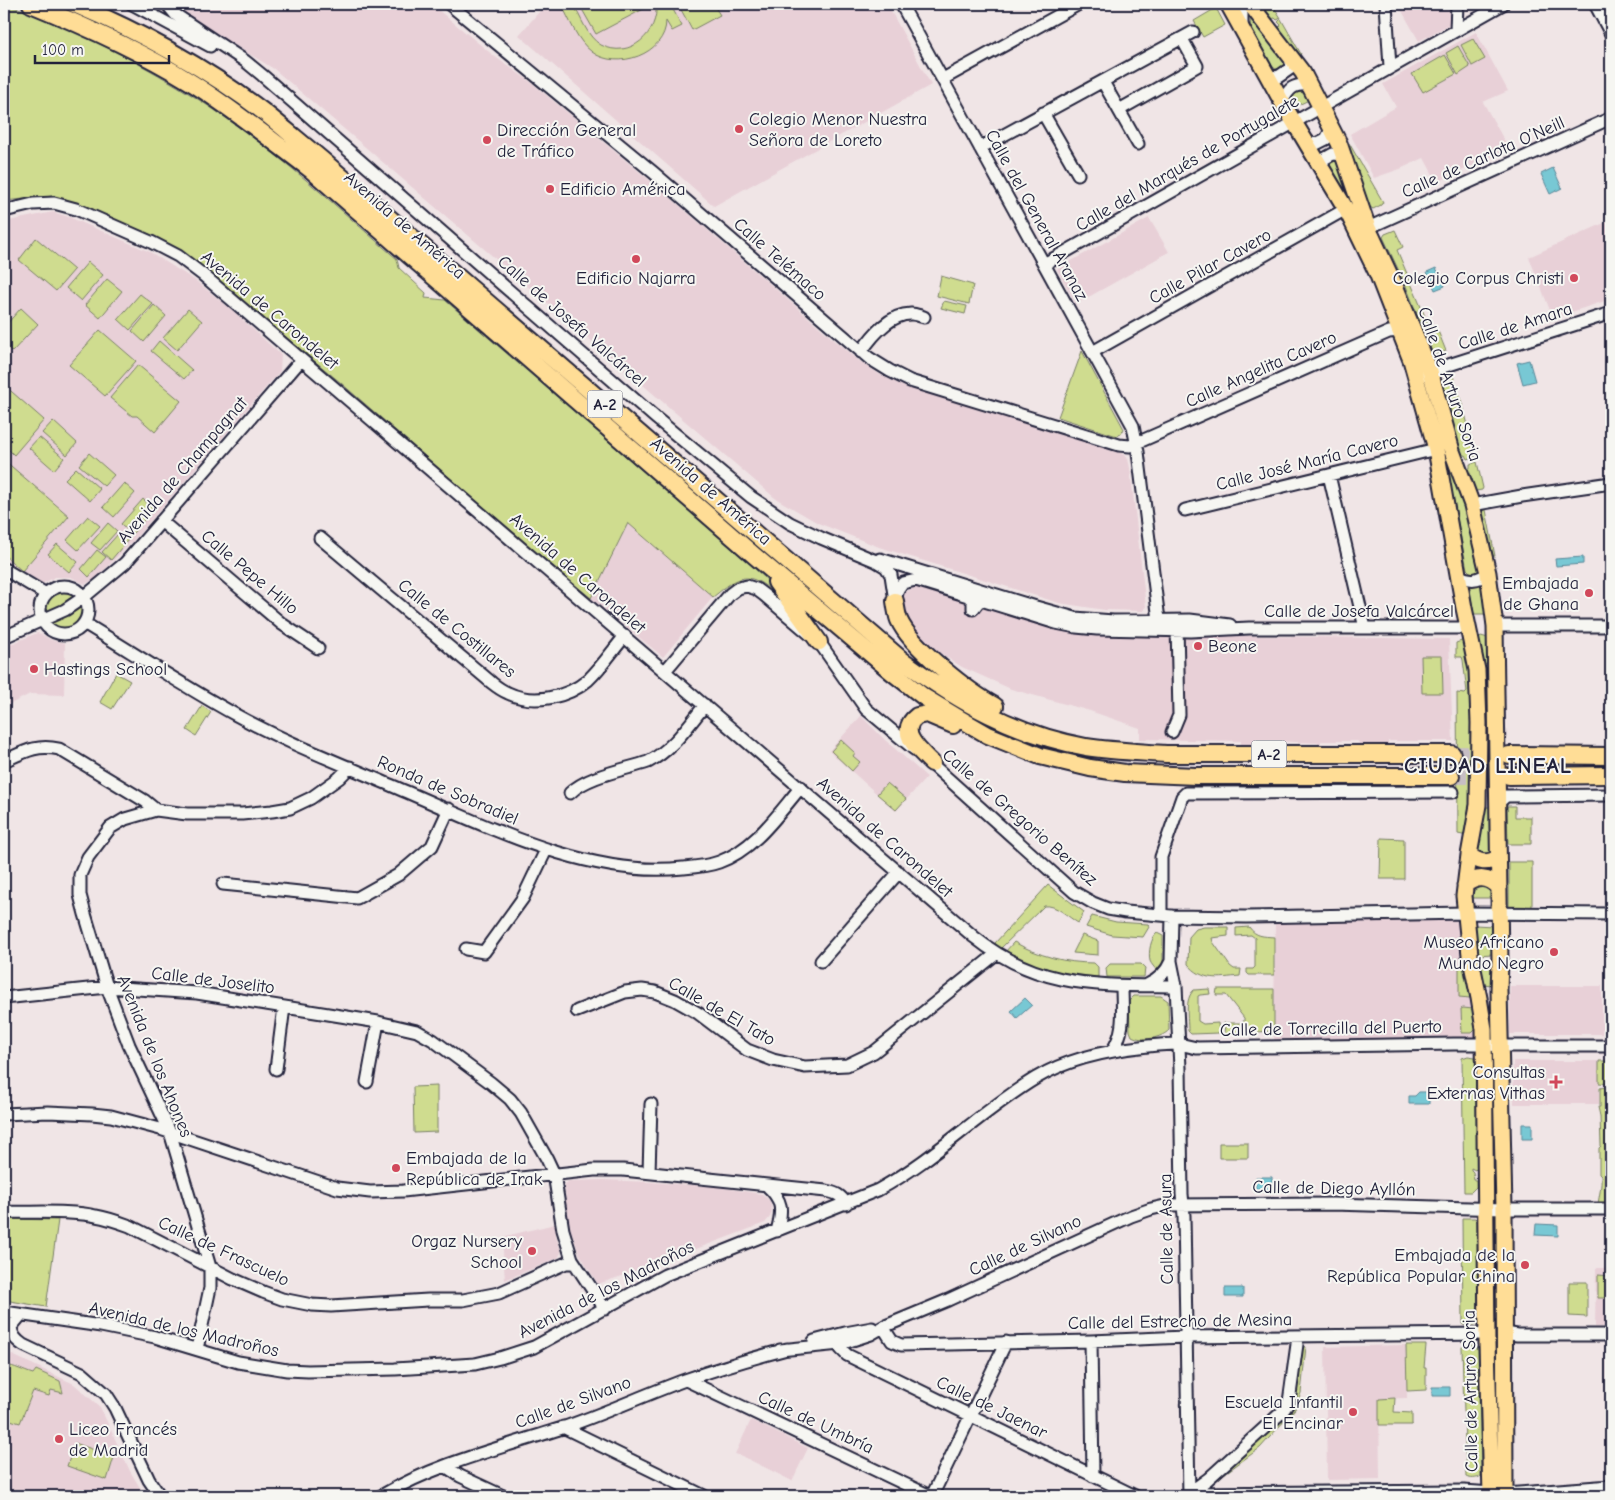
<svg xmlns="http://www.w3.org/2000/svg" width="1615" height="1500" font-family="'Comic Neue',sans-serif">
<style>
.built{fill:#e8d0d7}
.green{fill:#cfdc8f;stroke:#787f65}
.water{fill:#78c8d4;stroke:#568697}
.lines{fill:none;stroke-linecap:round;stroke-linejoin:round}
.highway-tunnel{stroke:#c7bec4;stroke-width:16;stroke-dasharray:16 8;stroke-linecap:butt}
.minor-casing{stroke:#22223b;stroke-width:15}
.major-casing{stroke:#22223b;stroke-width:19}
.highway-casing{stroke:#22223b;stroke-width:20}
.minor{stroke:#f6f6f2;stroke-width:11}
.major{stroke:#ffdd96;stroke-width:15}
.highway{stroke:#ffdd96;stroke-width:16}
.poi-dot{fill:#d1495b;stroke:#f6f6f2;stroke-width:2}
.labels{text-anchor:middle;stroke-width:4;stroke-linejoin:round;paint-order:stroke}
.shield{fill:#f6f6f2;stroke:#626272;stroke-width:1}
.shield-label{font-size:16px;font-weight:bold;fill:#22223b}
.poi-label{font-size:18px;fill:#22223b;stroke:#f6f6f2;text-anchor:start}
.street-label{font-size:18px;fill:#22223b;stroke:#f6f6f2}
.district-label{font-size:22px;font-weight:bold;letter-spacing:1px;fill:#22223b;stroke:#f6f6f2}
</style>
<rect width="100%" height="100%" fill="#f0e5e6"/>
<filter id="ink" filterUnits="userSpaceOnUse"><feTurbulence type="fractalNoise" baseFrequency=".02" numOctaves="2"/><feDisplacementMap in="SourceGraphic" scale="10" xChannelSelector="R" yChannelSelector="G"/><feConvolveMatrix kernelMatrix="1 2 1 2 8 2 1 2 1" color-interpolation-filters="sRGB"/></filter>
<g filter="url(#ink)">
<!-- built -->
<path class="built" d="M174 4H431L494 56 528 80 666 194 855 358 879 374 905 387 1123 454 1128 459 1130 468 1146 607 1143 611 1105 610 1059 603 879 547 818 523 775 498 274 69 184 14 178 9Z
M546 4H887L931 85 714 206 519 35Z
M1398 4H1453L1452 23 1419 41Z
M1476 32 1508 91 1483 102 1509 149 1437 182 1424 158 1400 169 1374 178 1350 134 1396 107 1383 84Z
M53 212 69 217 150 252 196 281 233 311 281 355 280 371 132 542 95 579 85 584 71 577H55L40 585 4 562V222Z
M1149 218 1169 252 1076 304 1057 269Z
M1611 220V299L1553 318 1529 257Z
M628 523 713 597 663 657 591 598Z
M920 587 1114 634 1449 639 1453 741H1388V744H1359L1358 741H1321V743L1271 741V744H1241V741L1140 739V728L1090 711 1011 689 962 667 940 653 915 631 904 618 900 599 904 593 913 588Z
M37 633 41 634 51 640 65 643 64 695 30 694 4 707V647Z
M861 716 885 740 927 777 896 811 829 751Z
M1465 913 1484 1045 1274 1046 1275 917Z
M1510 986H1602V1034H1510Z
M1513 1061H1599V1104H1514Z
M603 1180 650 1182 718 1187 762 1194 770 1201 772 1211 770 1217 765 1223 643 1269 598 1284 579 1253 570 1228 566 1208 565 1184 569 1181Z
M1606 1219H1611V1327H1595L1596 1268H1608Z
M555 1224 556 1237 561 1250V1253L558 1258 505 1280 502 1237Z
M1406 1345 1407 1398 1379 1399 1380 1479 1327 1480 1325 1347Z
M4 1351 74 1384 100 1407 130 1471 145 1496H4Z
M751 1420 808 1448 792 1481 742 1456 735 1454Z"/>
<!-- green -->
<path class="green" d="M4 4C38 13 70 29 102 45 153 70 203 100 248 134 300 172 348 217 397 259L399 268 426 293 425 298 445 300 749 563 767 580 787 605C775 595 757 573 740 579 730 582 721 591 713 597L628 523 591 598 527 545 341 383 188 256 154 236 72 202 53 196 4 201Z
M561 4H573C581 17 587 37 601 45 630 60 659 33 656 4H670L682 26 672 31 666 21C666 54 617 71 592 52 577 41 570 20 561 4Z
M579 4H651V5L596 34Z
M678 4H713L720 15 692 30Z
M1265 4H1272L1281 18 1277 20 1275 18 1271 19 1263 8Z
M1216 8 1225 25 1203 37 1194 21Z
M1252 16 1285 62C1284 70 1277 71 1271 66L1251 32 1250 18Z
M1281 19 1301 54 1299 55 1278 28 1281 25 1278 22Z
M1473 39 1485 59 1472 66 1461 45Z
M1458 46 1470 67 1458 75 1446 53Z
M1445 55 1456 74 1423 92 1412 74Z
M1300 92 1306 94 1309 100 1294 107C1290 100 1292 94 1300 92Z
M1349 143 1383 202 1381 205 1373 209 1370 207 1347 145Z
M1335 161 1338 162 1378 258 1329 167 1331 163Z
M1395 230 1403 247 1397 250 1432 333 1438 331 1446 351 1436 354 1432 352 1406 286 1383 237 1385 234Z
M36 238 74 270 56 291 19 260Z
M88 262 103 275 81 301 66 288Z
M941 276 973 285 969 304 937 296Z
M107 279 122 291 100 318 85 305Z
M140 294 153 304 130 330 118 319Z
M944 301 967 306 965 314 941 308Z
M154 305 166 316 144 342 132 331Z
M21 308 38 324 12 352 4 344V327Z
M188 309 202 321 177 350 163 338Z
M100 330 136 361 105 396 69 365Z
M159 341 192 370 184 379 151 351Z
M1082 351 1124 429 1121 434 1117 436 1058 417Z
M138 365 181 401 155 432 137 416H132L110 398Z
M1453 376 1463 406 1476 456 1468 459 1466 455 1462 456 1442 383 1444 379Z
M1425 380 1472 526 1480 570 1475 573 1470 572 1467 569 1445 456 1424 382Z
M4 385 44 420 14 455 4 445Z
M53 421 77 443 67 455 42 433Z
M39 437 64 458 54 470 29 448Z
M89 453 114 475 104 486 79 465Z
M4 460 69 516 22 571 4 555Z
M1477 462 1483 488 1482 490 1476 491 1474 489 1466 469 1470 468V464Z
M76 468 100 489 90 501 65 479Z
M124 483 135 493 114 517 103 507Z
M143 499 154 509 132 534 121 524Z
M1484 509 1486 510 1495 556H1493L1482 516V512Z
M88 516 100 526 78 550 67 540Z
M108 523 117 531 100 550 91 543Z
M119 533 128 540 111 560 102 552Z
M57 544 78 562 69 572 48 554Z
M97 550 106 557 89 577 81 569Z
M1484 582 1486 614H1474L1469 587 1471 585Z
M46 610a18 18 0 1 1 36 0a18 18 0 1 1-36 0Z
M1481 636 1488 638V664L1485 665 1482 663 1478 640Z
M1464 640 1472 682 1473 798 1467 836 1458 834 1457 693 1465 694 1467 692 1463 660 1462 657H1456V643Z
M1421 656H1442L1443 693H1422Z
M116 673 130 681 112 709 100 702Z
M202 706 211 712 196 736 187 730Z
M841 740 855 753 853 756 860 762 852 771 831 751Z
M887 783 906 799 896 810 877 794Z
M1507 806H1515V817H1531V844H1508Z
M1485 807H1492V855L1477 854Z
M1381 838 1404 839V879H1380Z
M1509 862H1532V907H1509Z
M1485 884 1494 893 1493 898H1473C1473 889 1476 885 1485 884Z
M1048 885 1084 912 1078 923C1068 917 1056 904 1044 906L1000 949 995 943Z
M1092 916 1116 922 1148 924 1149 927 1143 937 1112 935 1086 927Z
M1475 925 1493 926V954L1476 955 1473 926Z
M1204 927H1228V936L1212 938 1213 942 1230 966 1234 969H1241L1240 976C1219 978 1203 982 1188 964L1189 937 1196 929Z
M1249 927C1256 937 1263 936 1274 937V975H1249L1247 973V969H1253L1255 967V938L1251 935 1236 936V928Z
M1157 933 1163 936V964L1157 971C1155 968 1151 964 1150 961 1148 952 1151 938 1157 933Z
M1082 935 1098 941V955L1073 953Z
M1014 942C1039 956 1065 963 1094 963L1098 967V977C1064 975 1035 967 1005 952Z
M1110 964H1141L1145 968 1144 977H1107L1106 968Z
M1493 965 1492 985 1483 984 1478 966Z
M1464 966 1471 997 1470 998 1459 997V967Z
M1209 989 1210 994 1200 995 1198 996V1021L1203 1024 1218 1023 1219 1033 1191 1034 1188 1031C1188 1018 1184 999 1194 990Z
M1217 989H1274V1031L1225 1034 1224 1023H1241L1244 1021V1018L1226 995H1216Z
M1134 996H1161L1168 1001 1169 1030C1162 1038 1142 1042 1132 1036L1130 1031 1129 1001Z
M1463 1008 1473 1009 1477 1028 1472 1033H1462L1461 1009Z
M1468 1056 1475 1057 1476 1060 1477 1168 1475 1170 1471 1168V1170L1473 1172 1474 1180H1476V1187L1471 1192H1464L1462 1058Z
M1599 1061H1611V1084L1599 1083Z
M1492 1063 1494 1064 1497 1194 1492 1197Z
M437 1086V1132L414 1133 413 1087Z
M1606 1087 1607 1105 1611 1106V1162H1610L1609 1165 1606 1166 1605 1184 1611 1185V1205H1598C1599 1195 1602 1186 1601 1176L1599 1174V1148L1601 1146 1600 1116 1598 1107H1600V1088Z
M1219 1143H1248V1158H1219Z
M1462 1218H1475L1477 1221 1478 1323 1475 1325H1463Z
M4 1219 58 1220 46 1307 4 1300Z
M1491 1229H1499L1500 1318H1491Z
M1598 1275 1611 1276V1298H1598Z
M1569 1282H1587V1317L1569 1316Z
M1406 1345H1426L1424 1368H1426V1390L1407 1391Z
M1473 1345 1476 1346 1478 1349 1481 1476C1477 1479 1470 1479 1466 1477L1462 1347 1464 1345Z
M1299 1346 1306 1347 1301 1393 1295 1409 1260 1448 1224 1474 1216 1481 1213 1479 1281 1418Z
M4 1354 5 1355V1365C15 1366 23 1371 33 1374L36 1370 60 1381 63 1393 51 1390 49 1396 33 1391 20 1423 4 1418Z
M1395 1398 1394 1412 1412 1413V1425H1379V1399Z
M75 1443 114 1457 107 1480 67 1466Z"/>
<!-- water -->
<path class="water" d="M1553 168 1562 188 1550 194 1541 174Z
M1436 268 1445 286 1435 290 1427 272Z
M1529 360 1535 381 1523 384 1517 363Z
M1583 557V564L1556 566 1555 559Z
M1025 998 1032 1005 1017 1018 1011 1011Z
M1419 1092H1429V1104H1409V1096H1415Z
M1522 1124H1532V1139H1522Z
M1256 1177H1272V1189H1255Z
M1536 1224 1558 1225V1236L1535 1235Z
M1225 1288H1243V1297H1225Z
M1432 1387H1450V1396H1432Z"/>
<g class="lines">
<!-- highway-tunnel -->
<path class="highway-tunnel" d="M1452 754 1509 755
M1451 776H1509"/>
<!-- minor casing -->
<g class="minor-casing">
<path id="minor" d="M132 4 210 46
M167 4 176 15 245 61 262 75 497 280 657 419 751 497 790 523 821 538 876 561 886 567 891 575 895 601
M449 4 654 173 869 358 890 371 910 381 1119 445 1130 446 1389 332 1401 331
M901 4 1133 426 1138 452 1159 620
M1386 4 1390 67
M1595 4 1611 34
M1242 28V12L1246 4
M1456 30 1457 4
M1269 76 1278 77 1291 68V58
M943 79 1079 4
M1103 82 1138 144
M1282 102C1289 88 1293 84 1309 85
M1119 110 1197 66 1182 39
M1043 113 1078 174
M1305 142 1316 144 1326 139 1332 128
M980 148 1193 32
M1322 168 1324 159 1333 154 1344 155
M4 211 33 204 54 203 76 209 151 242 178 256 203 275 974 937C1039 989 1097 985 1176 986
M1368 228 1611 118
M1044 264 1503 4
M1091 350H1096L1346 209
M861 352C872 336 890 313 912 314 915 314 920 316 924 317
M1423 375 1430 371 1611 313
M1329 475 1365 628
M1472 505 1522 496 1611 483
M1185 510 1436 449
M161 521 282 624 318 648
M320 538 492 683C497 687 503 691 508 693 533 705 567 698 588 680 601 668 613 650 625 636
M880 559 1036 607 1075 618 1113 621 1190 620 1230 625
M4 569 46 594
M1459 576C1471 581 1477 581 1488 573
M40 610a24 24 0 1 1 48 0a24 24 0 1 1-48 0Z
M896 596 898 590 903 583 916 580 1056 623 1076 627 1097 629 1190 631 1249 628H1468
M968 596 973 601V609L980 600
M84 623C135 654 185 687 236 715 287 743 342 764 395 787 481 823 587 879 683 868 695 867 708 866 719 862 755 849 777 815 801 787
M1495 626H1611
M4 637 65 610 84 597 125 563 301 360
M665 671 730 594 738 588 747 586 756 589 764 595 819 642 866 709 914 749
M1172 732 1179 715 1177 625
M926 759 1074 892 1093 903 1108 909 1126 912 1172 916 1246 917 1465 913 1611 914
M4 761C24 752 36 744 59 749L145 801 156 810
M570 793C587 776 624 770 648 762 672 750 688 726 705 705
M1498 803 1506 796 1611 795
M223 884 357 898 398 875 432 846 449 809
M1161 915V857L1182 797 1186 793 1453 792
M466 949 484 952 523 898 546 850
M821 961 899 872
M1171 961 1172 916
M1147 985C1158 980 1166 973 1171 961L1176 986 1180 1068 1182 1194 1184 1216 1189 1496
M4 998 107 987 197 993 378 1022 417 1031 433 1040 491 1083 510 1099 521 1113 547 1159 554 1174 563 1230 572 1259 605 1309
M577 1011 625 992 642 990 655 992 675 1000 698 1013 747 1050 773 1060 805 1067 847 1065 874 1052 996 954
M1112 1051C1126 1031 1122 1010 1122 986
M276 1069 284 1007
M367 1082 378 1022
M4 1114 48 1112 92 1114 111 1116 160 1129 337 1188 370 1192 403 1191 594 1170H623L826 1191C836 1193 841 1195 846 1204
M649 1172 651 1104
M766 1185C783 1200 783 1210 777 1231
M4 1212C32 1213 70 1210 96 1216 108 1218 119 1222 130 1226L233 1279 263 1292 282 1299 312 1305 331 1306 428 1300H463L499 1293 566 1263H571L575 1264
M4 1312 101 1326 155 1337 238 1362 287 1370 308 1371 395 1369 475 1364 500 1358 534 1347 665 1275 878 1190C935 1159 981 1111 1036 1078 1069 1058 1110 1050 1148 1046 1158 1045 1169 1044 1178 1044 1185 1045 1191 1047 1197 1048L1454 1044H1477L1500 1046H1611
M21 1315 11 1327C12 1336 16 1340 23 1345L82 1373 106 1394 115 1408 149 1480 160 1496
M883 1327 892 1341 901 1345 1091 1341 1185 1337 1487 1334
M1505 1333 1517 1335H1611
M814 1341 845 1333 872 1328
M1091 1341 1093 1476
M840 1344 841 1349 847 1355 1135 1496
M197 1349 210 1288V1267L170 1132 129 1045 107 987 85 914 80 895V875L88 857 110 828 125 819 156 810 187 814H242L272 811 290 808 311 798 339 778 350 767
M780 1350 840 1344 871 1334 883 1327 948 1300 1131 1216 1151 1209 1169 1205 1333 1204 1504 1209H1611
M686 1380 930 1496
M563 1427 704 1496
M445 1466 460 1476 503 1496
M1188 1493 1464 1491 1505 1494 1611 1486
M1189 1493 1208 1479 1282 1412 1289 1402 1298 1337
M381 1496C437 1463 501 1448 562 1428 603 1414 644 1395 685 1380 719 1368 753 1358 787 1349
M932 1496 1006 1342"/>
</g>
<!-- major casing -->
<g class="major-casing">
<path id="major" d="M1228 4 1282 102 1346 209 1377 273 1411 360 1436 449 1464 608 1477 670 1479 723 1478 805 1469 855 1464 896 1470 955 1479 998 1484 1029 1487 1343 1491 1496
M1250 4 1303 73 1339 143 1368 228 1396 288 1430 371 1452 451 1472 505 1488 573 1495 626 1500 962 1499 990 1504 1209 1505 1496
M1469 855C1480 863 1486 864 1498 858
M1465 885C1477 876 1489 876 1499 888"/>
</g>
<!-- highway casing -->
<g class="highway-casing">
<path id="highway" d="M31 4C85 26 139 50 189 81 231 107 270 139 310 169L756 557 892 672 924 697 957 717 988 735 1040 756 1090 768 1125 773 1196 776H1451
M74 4C140 32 208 69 265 113 284 128 302 144 321 159L902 660C959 702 1015 734 1086 747 1112 751 1139 752 1166 754H1452
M776 582 819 642
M895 601C896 608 897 615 899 620 910 646 970 693 995 706
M1509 755 1611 756
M932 763C920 751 896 732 917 716L927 714 953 725
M1509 776 1611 775"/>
</g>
<!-- minor -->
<use href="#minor" class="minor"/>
<!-- major -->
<use href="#major" class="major"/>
<!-- highway -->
<use href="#highway" class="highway"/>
</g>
</g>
<!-- markers -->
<g class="poi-dot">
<circle cx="739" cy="129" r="5"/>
<circle cx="487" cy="140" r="5"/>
<circle cx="550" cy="189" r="5"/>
<circle cx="636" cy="259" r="5"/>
<circle cx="1574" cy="278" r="5"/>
<circle cx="1589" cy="593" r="5"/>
<circle cx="1198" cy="646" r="5"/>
<circle cx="34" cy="669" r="5"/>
<circle cx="1554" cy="952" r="5"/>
<path d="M1553.5 1074.5h5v5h5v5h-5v5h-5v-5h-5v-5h5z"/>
<circle cx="396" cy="1168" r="5"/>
<circle cx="532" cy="1251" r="5"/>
<circle cx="1525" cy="1265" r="5"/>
<circle cx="1353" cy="1412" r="5"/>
<circle cx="59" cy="1439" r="5"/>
</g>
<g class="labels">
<!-- shield labels -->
<g class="shield">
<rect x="587.5" y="390.5" width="35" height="27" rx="4"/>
<rect x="1251.5" y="740.5" width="35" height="27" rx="4"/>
</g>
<g class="shield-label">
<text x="605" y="410">A-2</text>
<text x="1269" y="760">A-2</text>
</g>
<!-- poi labels -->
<g class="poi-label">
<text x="749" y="125">Colegio Menor Nuestra<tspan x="749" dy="21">Señora de Loreto</tspan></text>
<text x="497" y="136">Dirección General<tspan x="497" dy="21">de Tráfico</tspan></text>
<text x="560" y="195">Edificio América</text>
<text x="636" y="284" text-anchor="middle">Edificio Najarra</text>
<text x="1564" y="284" text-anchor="end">Colegio Corpus Christi</text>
<text x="1579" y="589" text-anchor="end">Embajada<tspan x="1579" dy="21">de Ghana</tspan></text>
<text x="1208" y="652">Beone</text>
<text x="44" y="675">Hastings School</text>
<text x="1544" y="948" text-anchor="end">Museo Africano<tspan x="1544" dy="21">Mundo Negro</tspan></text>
<text x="1545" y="1078" text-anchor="end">Consultas<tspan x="1545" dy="21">Externas Vithas</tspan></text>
<text x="406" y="1164">Embajada de la<tspan x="406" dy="21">República de Irak</tspan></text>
<text x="522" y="1247" text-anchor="end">Orgaz Nursery<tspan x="522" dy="21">School</tspan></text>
<text x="1515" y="1261" text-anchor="end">Embajada de la<tspan x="1515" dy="21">República Popular China</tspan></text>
<text x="1343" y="1408" text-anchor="end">Escuela Infantil<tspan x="1343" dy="21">El Encinar</tspan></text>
<text x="69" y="1435">Liceo Francés<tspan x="69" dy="21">de Madrid</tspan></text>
</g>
<!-- street labels -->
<g class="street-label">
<text transform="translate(1483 157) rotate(-24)" y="6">Calle de Carlota O’Neill</text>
<text transform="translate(1187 163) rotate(-30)" y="6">Calle del Marqués de Portugalete</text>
<text transform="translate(1037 215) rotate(61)" y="6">Calle del General Aranaz</text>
<text transform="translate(405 225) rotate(41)" y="6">Avenida de América</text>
<text transform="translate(780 259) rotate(41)" y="6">Calle Telémaco</text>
<text transform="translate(1210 266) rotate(-29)" y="6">Calle Pilar Cavero</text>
<text transform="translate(270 310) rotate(40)" y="6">Avenida de Carondelet</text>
<text transform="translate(572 321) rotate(41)" y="6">Calle de Josefa Valcárcel</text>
<text transform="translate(1515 326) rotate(-18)" y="6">Calle de Amara</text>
<text transform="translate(1261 369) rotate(-24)" y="6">Calle Angelita Cavero</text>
<text transform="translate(1450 384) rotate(71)" y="6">Calle de Arturo Soria</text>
<text transform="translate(1307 462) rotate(-14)" y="6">Calle José María Cavero</text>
<text transform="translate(182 470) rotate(-49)" y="6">Avenida de Champagnat</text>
<text transform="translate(711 491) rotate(41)" y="6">Avenida de América</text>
<text transform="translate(250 572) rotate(40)" y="6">Calle Pepe Hillo</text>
<text transform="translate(578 573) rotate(41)" y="6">Avenida de Carondelet</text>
<text x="1359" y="617">Calle de Josefa Valcárcel</text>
<text transform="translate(457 628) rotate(39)" y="6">Calle de Costillares</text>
<text transform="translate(448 790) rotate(23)" y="6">Ronda de Sobradiel</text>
<text transform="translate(1020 817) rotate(41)" y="6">Calle de Gregorio Benítez</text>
<text transform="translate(885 837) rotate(41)" y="6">Avenida de Carondelet</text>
<text transform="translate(213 980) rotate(7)" y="6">Calle de Joselito</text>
<text transform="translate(722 1011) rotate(30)" y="6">Calle de El Tato</text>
<text transform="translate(1331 1028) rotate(-1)" y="6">Calle de Torrecilla del Puerto</text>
<text transform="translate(155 1056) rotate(68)" y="6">Avenida de los Ahones</text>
<text transform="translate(1334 1188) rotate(1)" y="6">Calle de Diego Ayllón</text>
<text transform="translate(1166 1229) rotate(-91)" y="6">Calle de Asura</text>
<text transform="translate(1025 1245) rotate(-25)" y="6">Calle de Silvano</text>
<text transform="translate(224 1251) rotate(25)" y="6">Calle de Frascuelo</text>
<text transform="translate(606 1289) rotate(-27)" y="6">Avenida de los Madroños</text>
<text transform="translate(1180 1321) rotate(-1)" y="6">Calle del Estrecho de Mesina</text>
<text transform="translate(184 1329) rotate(13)" y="6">Avenida de los Madroños</text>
<text transform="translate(1470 1391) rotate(-91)" y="6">Calle de Arturo Soria</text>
<text transform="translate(573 1402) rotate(-20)" y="6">Calle de Silvano</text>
<text transform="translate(992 1407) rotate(26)" y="6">Calle de Jaenar</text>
<text transform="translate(816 1422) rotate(25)" y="6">Calle de Umbría</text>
</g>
<!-- district labels -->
<g class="district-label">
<text x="1488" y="773">CIUDAD LINEAL</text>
</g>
</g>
<!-- margin -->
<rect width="1615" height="1500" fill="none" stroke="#f6f6f2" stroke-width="20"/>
<rect x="10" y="10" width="1595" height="1480" fill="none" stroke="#22223b" stroke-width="2" filter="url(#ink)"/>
<!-- scale -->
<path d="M35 55v8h134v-8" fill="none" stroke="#22223b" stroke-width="2.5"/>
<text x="42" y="55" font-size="15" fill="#22223b" stroke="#f6f6f2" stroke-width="4" paint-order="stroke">100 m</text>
</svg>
